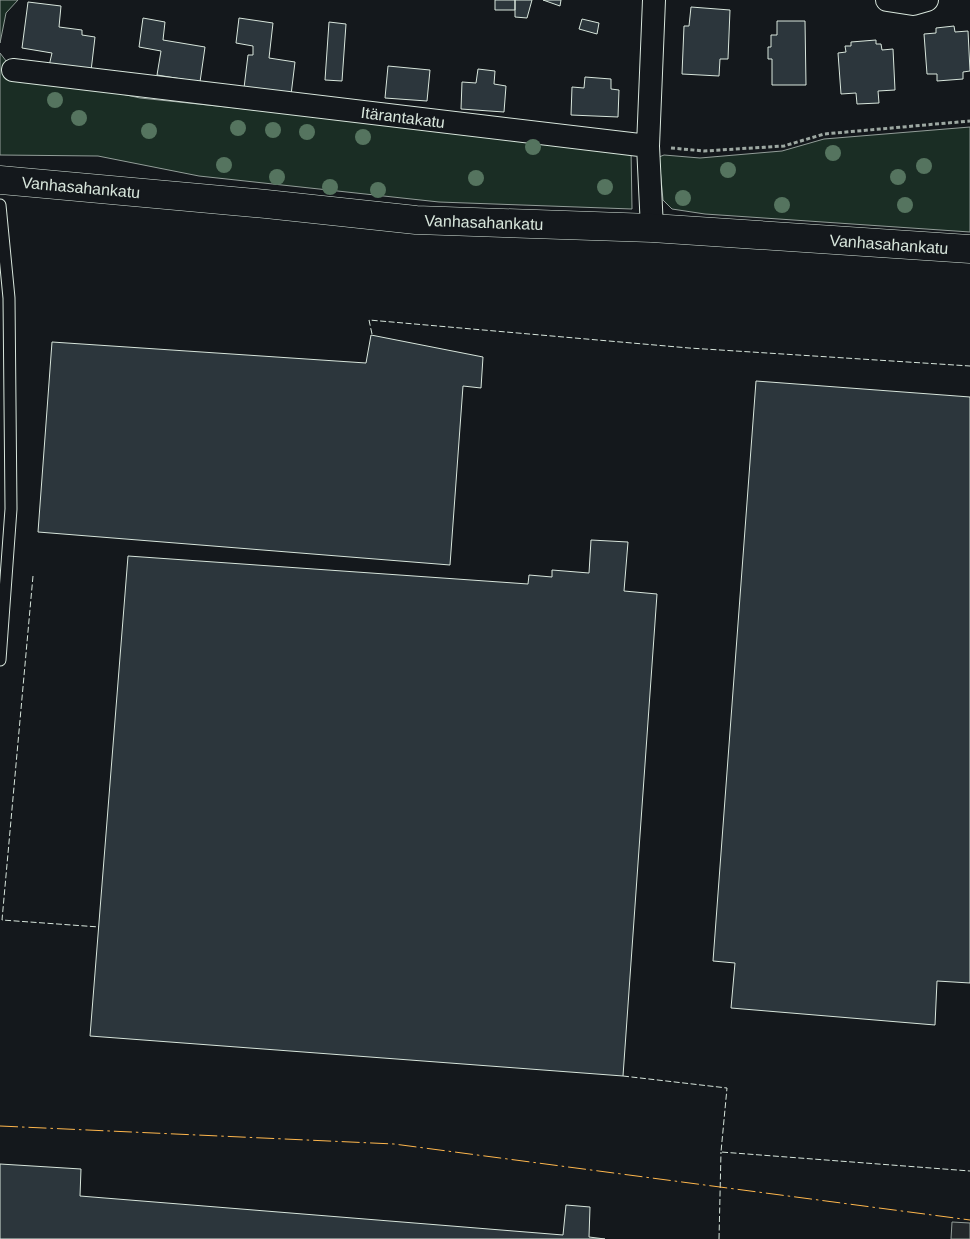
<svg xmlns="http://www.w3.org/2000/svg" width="970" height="1239" font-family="Arial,sans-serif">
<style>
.green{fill:#1a2d24;stroke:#939e99}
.parking{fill:#24282b;stroke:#939e99}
.building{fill:#2c363c;stroke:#d8e6dc}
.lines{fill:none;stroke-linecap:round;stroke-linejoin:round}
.lane-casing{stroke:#d8e6dc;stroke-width:13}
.street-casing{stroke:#d8e6dc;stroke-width:24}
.secondary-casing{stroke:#d8e6dc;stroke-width:29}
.path{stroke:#9da8a2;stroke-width:3;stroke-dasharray:4 2.5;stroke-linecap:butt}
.lane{stroke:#14181c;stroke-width:11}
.street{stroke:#14181c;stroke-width:22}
.secondary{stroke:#14181c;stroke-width:28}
.fence{stroke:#d8e6dc;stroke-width:1;stroke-dasharray:6 2.5;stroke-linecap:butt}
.power{stroke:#ffb74d;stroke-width:1;stroke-dasharray:18 4 2.5 4;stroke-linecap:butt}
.tree{fill:#55745f}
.labels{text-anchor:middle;stroke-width:4;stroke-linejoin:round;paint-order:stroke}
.street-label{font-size:16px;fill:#d8e6dc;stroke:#14181c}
</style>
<rect width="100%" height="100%" fill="#14181c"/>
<!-- green -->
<path class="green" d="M0 0H18L6 13 0 43Z
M0 53 13 70 140 98 631 149 632 209 439 202 199 176 98 156 0 155Z
M970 127V232L705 214 672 209 663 200 659 157 664 155 700 158 782 151 824 139Z"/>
<!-- parking -->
<path class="parking" d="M952 1222 970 1223V1239H951Z"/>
<!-- building -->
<path class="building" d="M495 0H515V10H495Z
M515 0H532L527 18 515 17Z
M543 0H561L560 6Z
M28 2 61 6 59 27 82 30V35L95 37 91 71 49 66 52 53 22 48Z
M691 7 730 10 728 59H720L719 76 682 74 684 26H689Z
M143 18 165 22 163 40 205 47 200 82 157 75 161 51 139 47Z
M239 18 273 23 269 58 295 62 291 95 244 88 248 55H253V46L236 43Z
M582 19 599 23 597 34 579 29Z
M777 21H805L806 85H772V59H768V47H771V35H777Z
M329 22 346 24 342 81 325 80Z
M954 26 955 32 968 31 970 71 963 72V79L937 81V74H927L924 34 936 33V28Z
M876 40V44H881L882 50 893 49 895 90 878 91 879 103 857 104 856 93 841 94 838 53 846 52 845 46H851V42Z
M388 66 430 70 427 101 385 98Z
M478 69 495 71 494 84 506 86 504 112 461 109 462 82 476 83Z
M585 77 611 79V89L619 90 618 117 571 115 572 87 584 88Z
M371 335 483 357 481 388 463 386 450 565 38 532 52 342 366 363Z
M756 381 970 397V983L937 981 935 1025 731 1008 735 963 713 961Z
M591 540 628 542 624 591 657 594 623 1076 90 1036 128 556 528 584 529 575 552 577V570L589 573Z
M0 1164 81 1169 80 1196 563 1235 566 1205 590 1207 589 1237 605 1239H0Z"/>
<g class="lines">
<!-- lane casing -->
<g class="lane-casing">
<path id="lane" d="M0 205 9 298 11 509 0 660"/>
</g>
<!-- street casing -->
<g class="street-casing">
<path id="street" d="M887 0 913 4 927 0
M13 70 648 146 654 0
M648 146 652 228"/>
</g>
<!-- secondary casing -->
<g class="secondary-casing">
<path id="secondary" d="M0 180 266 204 416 220 652 228 970 249"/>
</g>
<!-- path -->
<path class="path" d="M671 148 704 151 784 146 824 134 970 121"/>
<!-- lane -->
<use href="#lane" class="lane"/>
<!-- street -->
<use href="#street" class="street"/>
<!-- secondary -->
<use href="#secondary" class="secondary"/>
<!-- fence -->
<path class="fence" d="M372 334 369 320 689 348 970 366
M33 576 2 920 99 927
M623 1076 727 1088 721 1152 970 1171
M719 1239 721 1152"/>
<!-- power -->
<path class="power" d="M0 1126 394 1144 970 1220"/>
</g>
<!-- trees -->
<g class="tree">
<circle cx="55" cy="100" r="8"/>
<circle cx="79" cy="118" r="8"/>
<circle cx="238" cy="128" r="8"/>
<circle cx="273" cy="130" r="8"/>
<circle cx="149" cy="131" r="8"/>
<circle cx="307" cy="132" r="8"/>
<circle cx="363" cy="137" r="8"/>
<circle cx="533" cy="147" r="8"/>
<circle cx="833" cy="153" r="8"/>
<circle cx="224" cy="165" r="8"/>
<circle cx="924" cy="166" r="8"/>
<circle cx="728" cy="170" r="8"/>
<circle cx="277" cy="177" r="8"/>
<circle cx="898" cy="177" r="8"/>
<circle cx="476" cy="178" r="8"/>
<circle cx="330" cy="187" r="8"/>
<circle cx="605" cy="187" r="8"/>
<circle cx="378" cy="190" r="8"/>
<circle cx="683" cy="198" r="8"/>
<circle cx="782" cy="205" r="8"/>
<circle cx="905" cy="205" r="8"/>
</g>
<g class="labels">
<!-- street labels -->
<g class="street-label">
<text transform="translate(403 117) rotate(7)" y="6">Itärantakatu</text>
<text transform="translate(81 187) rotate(5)" y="6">Vanhasahankatu</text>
<text transform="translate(484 222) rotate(2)" y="6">Vanhasahankatu</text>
<text transform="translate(889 244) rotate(4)" y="6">Vanhasahankatu</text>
</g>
</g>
</svg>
